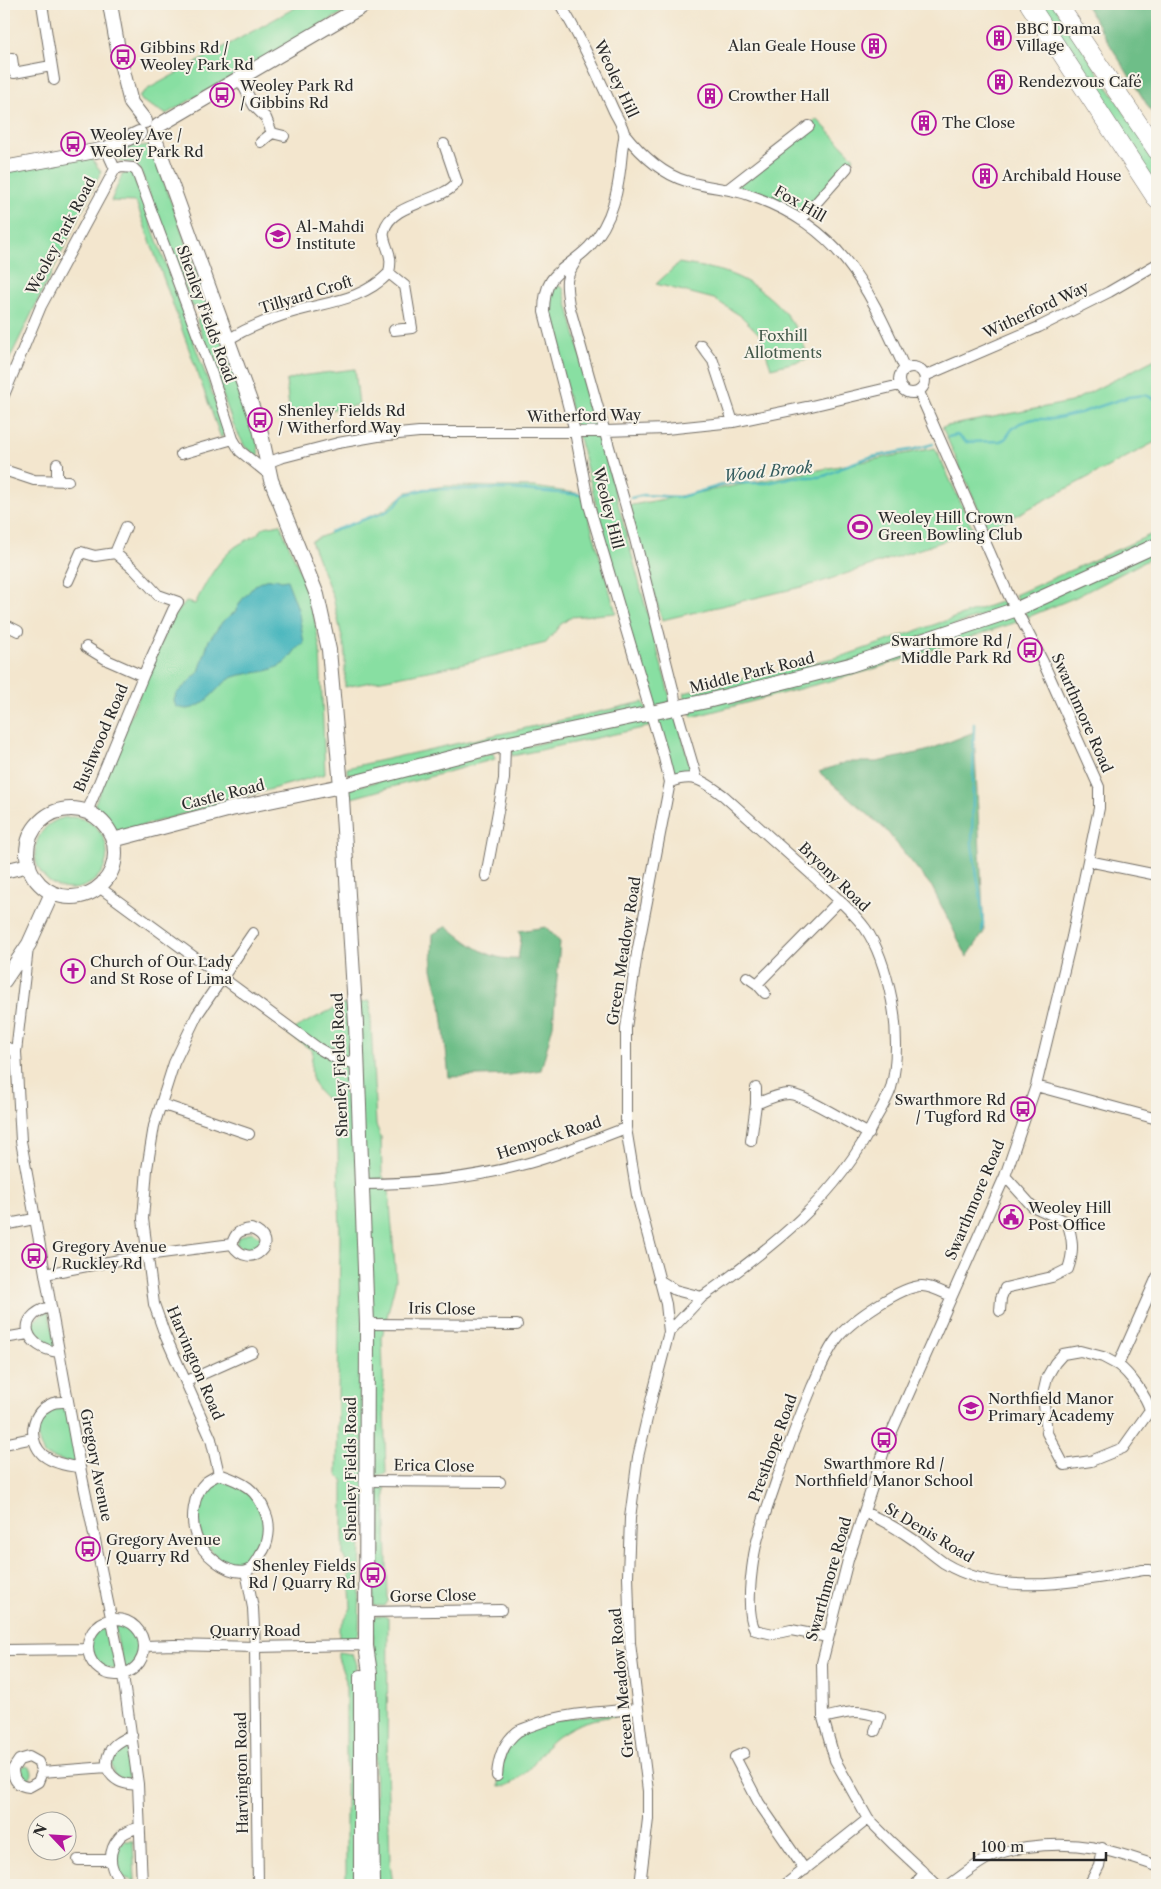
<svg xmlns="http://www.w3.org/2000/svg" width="1161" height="1889" font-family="'Libre Caslon Text',serif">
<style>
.green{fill:#88dfa2;stroke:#5a8566}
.forest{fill:#6ebe88;stroke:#4c745a}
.water{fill:#46b6bd;stroke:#387074}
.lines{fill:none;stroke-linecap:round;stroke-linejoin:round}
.stream{stroke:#46b6bd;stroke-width:2.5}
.street-casing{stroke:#716c64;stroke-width:12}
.secondary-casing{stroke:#716c64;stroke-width:16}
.highway-casing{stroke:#716c64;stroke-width:19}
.street{stroke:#fff;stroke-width:10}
.secondary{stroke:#fff;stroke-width:14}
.highway{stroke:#fff;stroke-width:18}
.labels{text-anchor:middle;stroke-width:4;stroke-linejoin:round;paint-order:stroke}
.poi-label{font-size:15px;fill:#2b2b2b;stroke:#f7f3e8;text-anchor:start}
.street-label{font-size:15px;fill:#2b2b2b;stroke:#f7f3e8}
.park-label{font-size:15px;fill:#425849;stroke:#f7f3e8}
.water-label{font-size:16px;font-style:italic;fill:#345c5e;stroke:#f7f3e8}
</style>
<rect width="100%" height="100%" fill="#f7f3e8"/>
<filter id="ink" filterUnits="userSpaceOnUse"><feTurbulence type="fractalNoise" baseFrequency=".02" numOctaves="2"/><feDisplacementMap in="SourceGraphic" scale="10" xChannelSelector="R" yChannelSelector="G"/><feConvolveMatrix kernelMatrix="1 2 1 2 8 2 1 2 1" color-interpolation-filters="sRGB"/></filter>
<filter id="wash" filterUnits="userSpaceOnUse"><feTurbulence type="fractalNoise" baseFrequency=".0096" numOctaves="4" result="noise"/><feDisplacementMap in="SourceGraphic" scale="20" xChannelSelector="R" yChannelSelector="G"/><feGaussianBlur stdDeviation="1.12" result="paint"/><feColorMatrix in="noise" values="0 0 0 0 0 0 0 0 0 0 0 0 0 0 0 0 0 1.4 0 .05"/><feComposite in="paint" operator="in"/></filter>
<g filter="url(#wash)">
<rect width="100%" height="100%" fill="#f3e6ce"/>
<!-- green -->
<path class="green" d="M302 4H358L166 114 142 101 139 96 148 89Z
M1034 4H1053L1157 162V190Z
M817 119 854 158 803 215 763 194 736 187Z
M129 146H146L151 148 209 304 202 309 192 306 140 169 134 163 120 162C118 153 122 150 129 146Z
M89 154 101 172 4 370V172Z
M128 171 133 174 226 431 221 438 136 202 111 201 122 175Z
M679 263C693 266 709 267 724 272 763 284 799 318 808 359L771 368 760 335 741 316 714 299 656 284Z
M553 283 563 288 600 427 576 429 560 365 546 299Z
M205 313 212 316 246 406 257 441 259 457 245 447 233 424 197 321 199 317Z
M1157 358V441L988 530 942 427 1071 402Z
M355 369 359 405 290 417 286 381 300 376Z
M599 433 671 701 652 708 625 617 578 434Z
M935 448 974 531 818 583 662 620 627 506Z
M445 486 534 487 582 494 616 613 571 617 560 625 546 643 444 668 345 687V651L333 597 311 541 385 510 407 492Z
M280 524 310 595 320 649 325 774 109 835 93 813V808L170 620 186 602 195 604C205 584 217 561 235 547 245 540 257 537 264 527Z
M1157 532V541L1020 605 1015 595Z
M1157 548V555L1076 597 1028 617 1022 608Z
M1006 600 1009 606 853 661 686 702 684 693 846 655Z
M1014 613 1017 622 864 672 692 717 689 709Z
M643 702 647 710 356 776 347 773V768Z
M676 714 692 773 671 777 657 720Z
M649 717 652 726 512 756V750Z
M493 753 495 759 348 799 347 789Z
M35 853a36 36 0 1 1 72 0a36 36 0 1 1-72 0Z
M370 1001 376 1125 381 1137 382 1174 389 1190 396 1280 382 1337 386 1474 375 1476 373 1472 361 1532 359 1632C355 1641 348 1641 339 1642V1629L351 1608 349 1568 343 1555V1481L337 1475 340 1239 337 1106C313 1092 308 1079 313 1051L288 1034 297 1027 341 1005Z
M252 1232 263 1239 253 1254 236 1244 238 1238Z
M48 1310 57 1350 35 1342 30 1324Z
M68 1403 80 1466 44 1455 34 1428 42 1412Z
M221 1480C240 1487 256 1495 262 1516 266 1528 264 1542 256 1553 253 1558 249 1564 243 1565 225 1569 208 1551 201 1536 197 1527 197 1512 200 1502 204 1492 211 1486 221 1480Z
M385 1485 388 1601 385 1606H374L373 1487 374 1486Z
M376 1616H385L388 1618 387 1765 390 1861 393 1885H377L373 1619Z
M114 1623C147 1623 154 1660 124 1672Z
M110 1624 119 1669C87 1671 80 1632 110 1624Z
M338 1652 352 1654 356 1664 354 1713 355 1885H346V1681L338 1658Z
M632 1713C611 1717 588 1718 569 1729 562 1733 555 1738 550 1743 535 1758 522 1786 499 1787 499 1777 502 1753 508 1745 531 1714 596 1717 632 1713Z
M127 1740 129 1783 114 1775C110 1753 111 1755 127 1740Z
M18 1773a7 7 0 1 1 14 0a7 7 0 1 1-14 0Z
M125 1841H133L135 1881 125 1878 114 1867 115 1848Z"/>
<!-- forest -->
<path class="forest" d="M1085 4H1157V121Z
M974 732 984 932 967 957 932 887 885 829 819 772 846 762H877L926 751Z
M447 926C468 943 489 961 518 959L521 938 519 931 546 927 560 942 553 1025 541 1070 510 1075 449 1077 441 1004 432 969 433 934Z"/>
<!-- water -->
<path class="water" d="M276 579 281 581 287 580 298 609 304 643C295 647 291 659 283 664 265 675 251 671 234 677 216 684 209 707 187 709 183 709 179 707 176 707L174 701 176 694 199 672 209 640 215 632 223 621 235 612 241 601 255 585 265 580Z"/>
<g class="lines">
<!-- stream -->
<path class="stream" d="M948 437 957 435 966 442 1000 441 1005 439 1013 428 1020 423 1033 419H1053L1080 413 1128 397 1145 395 1157 400
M631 498 643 495 680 497 730 483H767L793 477H820L827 475 845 466 867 458 915 449 933 444
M330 532 373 516 384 513 396 505 404 495 425 489H511L584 495
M974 724 972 845 981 900 983 923 982 931"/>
</g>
</g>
<g filter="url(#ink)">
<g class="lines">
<!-- street casing -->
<g class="street-casing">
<path id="street" d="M42 4 54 80
M560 4C581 38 597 73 613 109 616 116 623 126 624 133 625 139 622 147 622 152 619 187 614 221 589 247 564 272 544 270 544 312L575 432 589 505 663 754 670 782 637 953 626 1028V1128L637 1195 666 1304 669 1332 652 1397 638 1457 630 1518 628 1576 630 1643 648 1791V1819L640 1885
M12 58 14 73 51 66
M239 78 254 106 266 118 272 133
M624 133C640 153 662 174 686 181 707 188 729 188 749 195 842 227 867 286 905 369
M261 142 272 133 284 136
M115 169 122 167 133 168 137 172 212 374 233 439 240 451 271 476
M728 189 809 126
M801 220 847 168
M576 261C564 279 566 284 569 305L635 539 674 693 676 708 697 779
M389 273 405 286 412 328 394 330
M227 340C244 330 264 321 283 315 321 302 360 303 389 273 390 268 391 263 390 258 389 249 382 239 384 231 391 202 443 202 457 182L444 144
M701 345 713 361 733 422
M899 380a13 13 0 1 1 26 0a13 13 0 1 1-26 0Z
M925 376 1039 327 1109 292 1157 264
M919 392 1009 596 1043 662 1099 787V808L1072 937 1036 1086 1005 1176 886 1445 848 1560 822 1663 823 1718 835 1760 868 1819 892 1843 937 1885
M4 395 41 306 115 169 106 149
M181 454 233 439
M267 463 280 458 338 443 378 436 419 432H575L666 429 733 422 807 407 900 385
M57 464V480
M4 470 34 480 68 481
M115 553 126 527
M68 581 81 552 95 556 115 553 135 570 158 595 178 602 173 610 143 676 87 812
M4 624 18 631
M86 647 109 661 143 676
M1088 861 1157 875
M486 876 504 779 505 744
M99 887 318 1048 337 1059 357 1064
M28 948 16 1052 21 1141 80 1467 123 1675 138 1784 142 1885
M747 977 757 984
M765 993 757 984 840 900
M4 1046 16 1052
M1036 1086 1157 1119
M161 1104 249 1134
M756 1104V1088
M751 1141 756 1104C765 1100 778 1094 789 1094 803 1094 854 1126 869 1134
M361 1184C415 1184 469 1179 521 1165 555 1157 593 1140 626 1128
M4 1225 34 1219
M251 1229C283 1240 250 1273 232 1244 235 1233 239 1230 251 1229Z
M45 1274 146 1255 232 1244
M659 1280 675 1290 702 1297C771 1248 838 1197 876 1118 881 1109 888 1098 891 1088 898 1063 897 1027 892 1001 887 976 880 949 865 928 850 908 829 891 811 874 782 848 753 822 724 796 704 781 695 773 670 782
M50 1307C13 1317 26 1349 59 1352
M1000 1311 1001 1298 1005 1288 1052 1277 1068 1269C1074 1252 1073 1239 1067 1222L1032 1206 1005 1176
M367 1324 517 1325
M669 1332 702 1297
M4 1338 28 1334
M1118 1365C1129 1373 1147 1397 1150 1410L1123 1448 1091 1461 1064 1465 1047 1433 1043 1394 1047 1377 1055 1363 1063 1354 1080 1351 1103 1357 1118 1365 1157 1277
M187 1381 252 1352
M68 1402C61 1402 55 1401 49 1405 30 1414 28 1441 43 1455 53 1463 68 1466 80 1467
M4 1444 33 1438
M219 1474 211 1439 165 1335 154 1304 143 1219 147 1169 154 1126 174 1063 197 1015 253 933
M219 1474C243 1482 257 1489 266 1514 271 1526 269 1544 261 1554 258 1560 253 1569 246 1571 227 1576 201 1552 196 1536 190 1520 193 1494 206 1482 210 1479 215 1477 219 1474Z
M367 1481 500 1482
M864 1512C883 1520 900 1530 917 1542 926 1549 935 1557 944 1563 1003 1599 1079 1581 1143 1570H1150L1157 1573
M246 1571 253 1608 255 1647 258 1885
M366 1612 501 1610
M88 1647a28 28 0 1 1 56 0a28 28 0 1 1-56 0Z
M828 1637 791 1630 773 1634 755 1630C746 1613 751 1574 754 1555 758 1531 768 1506 776 1482 787 1450 799 1418 812 1387 820 1370 827 1350 839 1336 853 1320 901 1286 922 1286 931 1286 942 1292 951 1296
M145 1646 174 1645 255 1647 356 1645 366 1646
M4 1650 88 1649
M823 1718C847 1713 855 1708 880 1717L875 1731
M132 1735C124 1739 114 1743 110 1751 99 1772 119 1787 138 1784
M744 1753 735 1757 759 1803 805 1870
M42 1772 38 1762 29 1757 19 1760 13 1769C13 1780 18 1786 29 1787L38 1782 42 1772 107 1767
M497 1776C498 1759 503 1743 517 1732 521 1729 527 1728 531 1726 564 1713 601 1712 637 1709
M78 1860H111
M129 1885C110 1878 105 1854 119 1838 124 1831 133 1830 140 1827
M785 1885 868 1819
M916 1885 924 1872
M949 1885C962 1876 976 1864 990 1857 1002 1851 1014 1849 1027 1847 1079 1840 1108 1849 1157 1866
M1089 1885 1099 1866 1102 1848"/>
</g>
<!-- secondary casing -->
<g class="secondary-casing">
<path id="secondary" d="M110 4 119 55 131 103 145 121
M158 126 366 4
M155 139 260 429 271 480 317 595 329 650 342 798 356 1024 367 1324 366 1646 370 1673 373 1885
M4 168 106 149 139 133
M27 853a44 44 0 1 1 88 0a44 44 0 1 1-88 0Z
M113 840 231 809 341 786 505 744 707 701 850 665 1017 609 1157 545
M4 871 29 865
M4 981 29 944 52 893
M361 1885V1677"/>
</g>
<!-- highway casing -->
<g class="highway-casing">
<path id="highway" d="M1029 4 1157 200
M1058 4 1157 151"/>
</g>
<!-- street -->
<use href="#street" class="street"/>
<!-- secondary -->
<use href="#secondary" class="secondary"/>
<!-- highway -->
<use href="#highway" class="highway"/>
</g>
</g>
<!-- icons -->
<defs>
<g id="building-ring" transform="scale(1.25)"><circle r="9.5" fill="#f7f3e8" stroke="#b5179e" stroke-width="1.5"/><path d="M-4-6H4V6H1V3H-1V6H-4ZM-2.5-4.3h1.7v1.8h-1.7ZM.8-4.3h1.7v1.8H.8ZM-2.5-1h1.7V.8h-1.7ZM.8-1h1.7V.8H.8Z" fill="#b5179e"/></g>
<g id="bus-ring" transform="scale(1.25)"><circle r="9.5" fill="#f7f3e8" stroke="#b5179e" stroke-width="1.5"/><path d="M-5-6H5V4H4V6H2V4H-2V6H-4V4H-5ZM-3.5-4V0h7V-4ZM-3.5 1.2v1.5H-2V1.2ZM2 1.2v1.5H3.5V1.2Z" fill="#b5179e"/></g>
<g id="university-ring" transform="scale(1.25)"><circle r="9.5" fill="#f7f3e8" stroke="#b5179e" stroke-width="1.5"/><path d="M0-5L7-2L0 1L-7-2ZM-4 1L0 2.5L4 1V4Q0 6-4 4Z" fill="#b5179e"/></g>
<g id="stadium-ring" transform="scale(1.25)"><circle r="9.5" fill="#f7f3e8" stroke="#b5179e" stroke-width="1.5"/><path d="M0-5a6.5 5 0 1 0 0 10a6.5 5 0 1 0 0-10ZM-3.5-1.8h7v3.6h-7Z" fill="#b5179e"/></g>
<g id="church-ring" transform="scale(1.25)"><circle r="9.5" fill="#f7f3e8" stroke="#b5179e" stroke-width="1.5"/><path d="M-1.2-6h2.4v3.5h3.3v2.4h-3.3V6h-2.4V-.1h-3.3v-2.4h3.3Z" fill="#b5179e"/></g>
<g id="civic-ring" transform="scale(1.25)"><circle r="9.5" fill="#f7f3e8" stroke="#b5179e" stroke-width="1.5"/><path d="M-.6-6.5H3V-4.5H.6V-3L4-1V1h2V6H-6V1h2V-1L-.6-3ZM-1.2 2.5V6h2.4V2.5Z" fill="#b5179e"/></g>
<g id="school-ring" transform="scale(1.25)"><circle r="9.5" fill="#f7f3e8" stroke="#b5179e" stroke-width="1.5"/><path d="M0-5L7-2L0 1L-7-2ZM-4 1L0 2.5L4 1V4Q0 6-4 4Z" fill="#b5179e"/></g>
</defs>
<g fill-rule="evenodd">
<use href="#building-ring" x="999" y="38"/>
<use href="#building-ring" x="874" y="46"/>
<use href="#bus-ring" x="123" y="57"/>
<use href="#building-ring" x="1000" y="82"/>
<use href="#bus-ring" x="222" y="95"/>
<use href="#building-ring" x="710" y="96"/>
<use href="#building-ring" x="924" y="123"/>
<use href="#bus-ring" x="73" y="144"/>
<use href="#building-ring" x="985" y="176"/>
<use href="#university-ring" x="278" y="236"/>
<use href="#bus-ring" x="260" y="420"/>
<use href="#stadium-ring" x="860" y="527"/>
<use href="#bus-ring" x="1030" y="650"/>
<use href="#church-ring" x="73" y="971"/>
<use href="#bus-ring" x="1023" y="1109"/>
<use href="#civic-ring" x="1011" y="1217"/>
<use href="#bus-ring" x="34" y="1256"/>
<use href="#school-ring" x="971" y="1408"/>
<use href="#bus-ring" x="884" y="1440"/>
<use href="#bus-ring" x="88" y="1549"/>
<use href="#bus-ring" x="373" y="1575"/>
</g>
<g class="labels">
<!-- poi labels -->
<g class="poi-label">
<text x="1016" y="34">BBC Drama<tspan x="1016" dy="17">Village</tspan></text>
<text x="856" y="51" text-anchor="end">Alan Geale House</text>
<text x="140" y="53">Gibbins Rd /<tspan x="140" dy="17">Weoley Park Rd</tspan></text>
<text x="1018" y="87">Rendezvous Café</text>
<text x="240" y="91">Weoley Park Rd<tspan x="240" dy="17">/ Gibbins Rd</tspan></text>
<text x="728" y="101">Crowther Hall</text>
<text x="942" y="128">The Close</text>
<text x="90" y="140">Weoley Ave /<tspan x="90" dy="17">Weoley Park Rd</tspan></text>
<text x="1002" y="181">Archibald House</text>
<text x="296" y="232">Al-Mahdi<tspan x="296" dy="17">Institute</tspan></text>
<text x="278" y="416">Shenley Fields Rd<tspan x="278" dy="17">/ Witherford Way</tspan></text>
<text x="878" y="523">Weoley Hill Crown<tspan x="878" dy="17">Green Bowling Club</tspan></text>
<text x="1012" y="646" text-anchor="end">Swarthmore Rd /<tspan x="1012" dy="17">Middle Park Rd</tspan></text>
<text x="90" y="967">Church of Our Lady<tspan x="90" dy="17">and St Rose of Lima</tspan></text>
<text x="1006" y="1105" text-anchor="end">Swarthmore Rd<tspan x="1006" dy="17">/ Tugford Rd</tspan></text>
<text x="1028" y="1213">Weoley Hill<tspan x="1028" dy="17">Post Office</tspan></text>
<text x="52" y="1252">Gregory Avenue<tspan x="52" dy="17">/ Ruckley Rd</tspan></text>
<text x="988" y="1404">Northfield Manor<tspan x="988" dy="17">Primary Academy</tspan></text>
<text x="884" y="1469" text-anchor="middle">Swarthmore Rd /<tspan x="884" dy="17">Northfield Manor School</tspan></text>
<text x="106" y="1545">Gregory Avenue<tspan x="106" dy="17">/ Quarry Rd</tspan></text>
<text x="356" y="1571" text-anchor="end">Shenley Fields<tspan x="356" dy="17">Rd / Quarry Rd</tspan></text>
</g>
<!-- street labels -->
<g class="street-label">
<text transform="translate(616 79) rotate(65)" y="5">Weoley Hill</text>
<text transform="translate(800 204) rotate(30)" y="5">Fox Hill</text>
<text transform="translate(61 236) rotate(-62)" y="5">Weoley Park Road</text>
<text transform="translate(306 295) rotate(-17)" y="5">Tillyard Croft</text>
<text transform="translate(1036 310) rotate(-25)" y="5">Witherford Way</text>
<text transform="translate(206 314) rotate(70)" y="5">Shenley Fields Road</text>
<text transform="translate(584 416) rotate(-1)" y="5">Witherford Way</text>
<text transform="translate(608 508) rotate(76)" y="5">Weoley Hill</text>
<text transform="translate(752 673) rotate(-14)" y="5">Middle Park Road</text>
<text transform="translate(1082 713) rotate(66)" y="5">Swarthmore Road</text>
<text transform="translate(101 738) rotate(-67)" y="5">Bushwood Road</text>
<text transform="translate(223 795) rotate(-14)" y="5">Castle Road</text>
<text transform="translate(834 877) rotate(44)" y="5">Bryony Road</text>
<text transform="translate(624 951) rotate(-81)" y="5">Green Meadow Road</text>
<text transform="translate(340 1065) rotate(-92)" y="5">Shenley Fields Road</text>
<text transform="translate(549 1138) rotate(-18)" y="5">Hemyock Road</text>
<text transform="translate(975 1200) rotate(-67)" y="5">Swarthmore Road</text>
<text transform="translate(442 1309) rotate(1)" y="5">Iris Close</text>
<text transform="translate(195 1363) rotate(67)" y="5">Harvington Road</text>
<text transform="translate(773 1448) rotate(-70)" y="5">Presthope Road</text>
<text transform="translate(96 1465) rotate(79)" y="5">Gregory Avenue</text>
<text transform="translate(434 1466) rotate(1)" y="5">Erica Close</text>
<text transform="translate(351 1469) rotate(-90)" y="5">Shenley Fields Road</text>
<text transform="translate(929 1533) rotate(31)" y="5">St Denis Road</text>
<text transform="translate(829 1579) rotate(-74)" y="5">Swarthmore Road</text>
<text transform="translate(433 1596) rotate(-1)" y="5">Gorse Close</text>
<text x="255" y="1636">Quarry Road</text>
<text transform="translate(622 1683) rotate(-95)" y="5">Green Meadow Road</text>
<text transform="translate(242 1773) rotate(-91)" y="5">Harvington Road</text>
</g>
<!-- park labels -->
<g class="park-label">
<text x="783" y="341">Foxhill<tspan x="783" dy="17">Allotments</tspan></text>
</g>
<!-- water labels -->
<g class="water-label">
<text transform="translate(768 471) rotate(-6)" y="6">Wood Brook</text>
</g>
</g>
<!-- margin -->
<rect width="1161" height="1889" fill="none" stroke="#f7f3e8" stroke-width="20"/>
<!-- north arrow -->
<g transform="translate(52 1836) rotate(295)"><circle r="24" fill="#f7f3e8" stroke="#a5a39c"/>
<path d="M0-4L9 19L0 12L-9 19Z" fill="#b5179e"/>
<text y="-8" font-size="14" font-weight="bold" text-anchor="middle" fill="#2b2b2b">N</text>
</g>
<!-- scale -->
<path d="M974 1852v8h132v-8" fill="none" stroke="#2b2b2b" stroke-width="2.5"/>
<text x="981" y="1852" font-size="15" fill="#2b2b2b" stroke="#f7f3e8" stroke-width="4" paint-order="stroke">100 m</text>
</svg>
